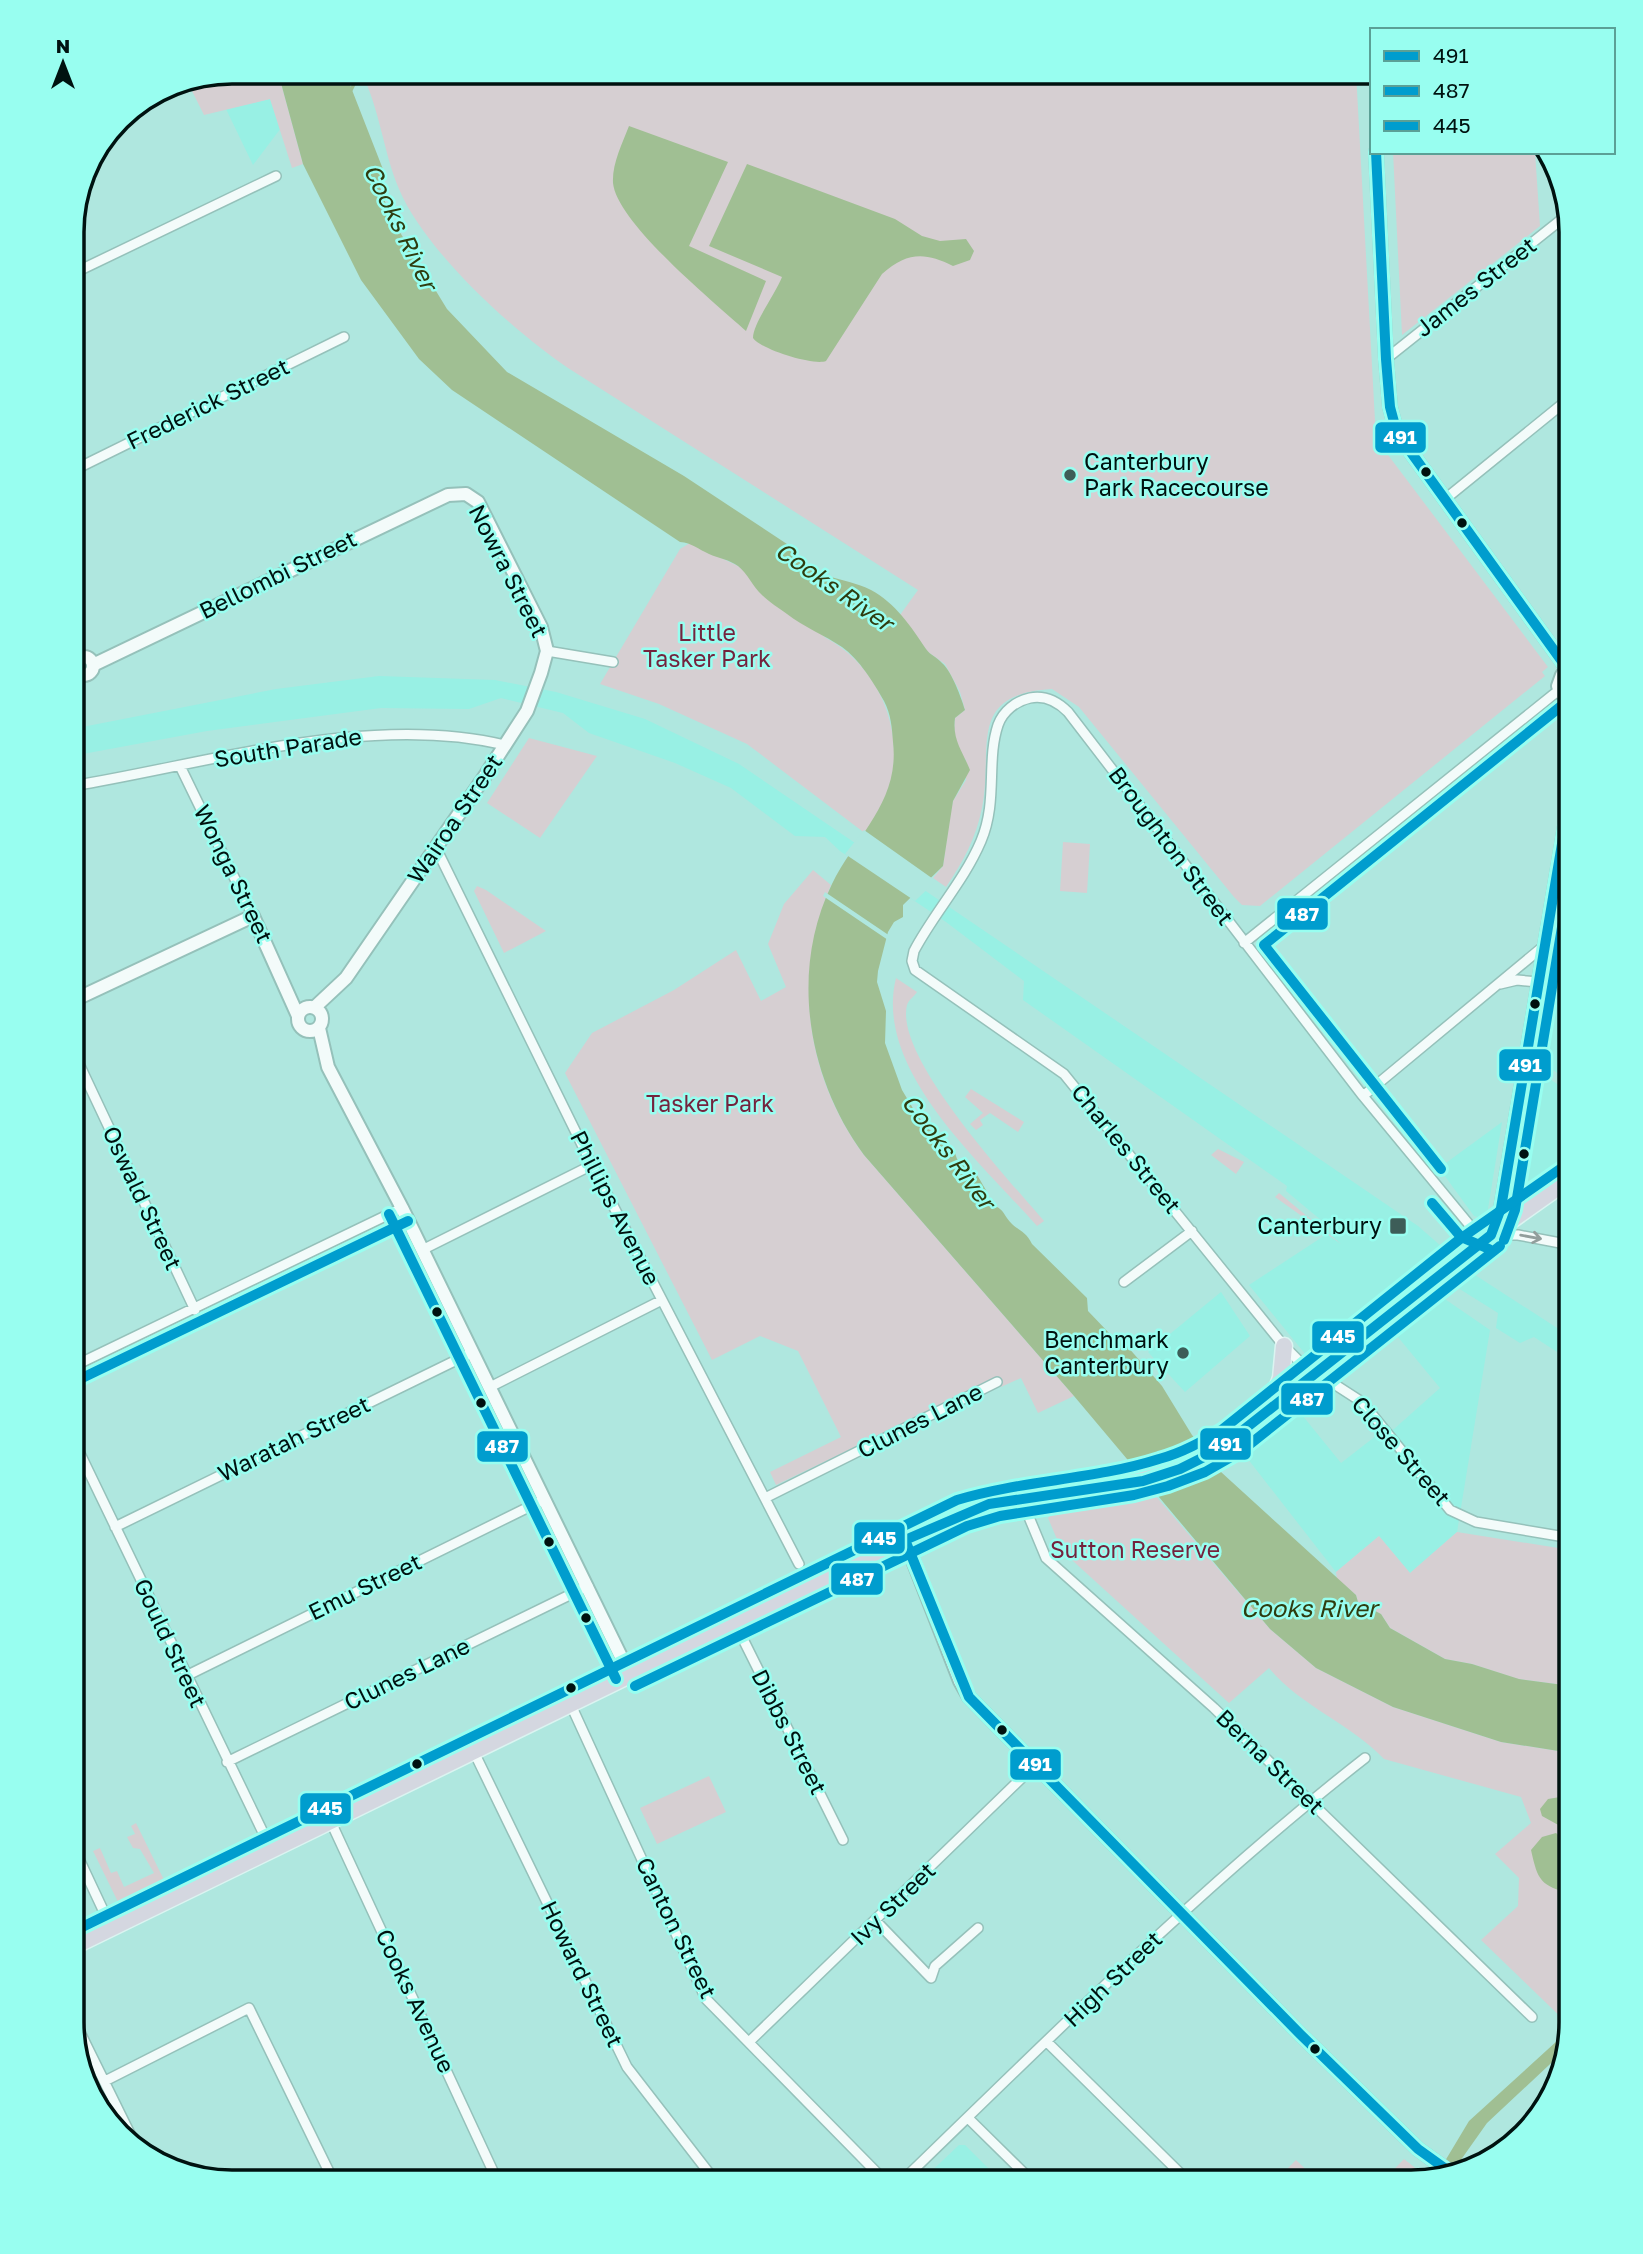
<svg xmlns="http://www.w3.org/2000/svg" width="1643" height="2254" font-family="'Golos Text',sans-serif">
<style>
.built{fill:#98f0e4}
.green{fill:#d6cfd2}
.water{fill:#a0bf93}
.pier{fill:#afe7df}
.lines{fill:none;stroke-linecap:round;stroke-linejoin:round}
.stream{stroke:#a0bf93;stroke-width:3.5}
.street-casing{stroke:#95c1ba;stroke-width:12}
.secondary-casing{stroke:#95c1ba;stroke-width:16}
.highway-casing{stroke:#dbf4f1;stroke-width:19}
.street{stroke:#f3fbfa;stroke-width:9}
.secondary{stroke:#f3fbfa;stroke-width:12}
.highway{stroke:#d4d7e0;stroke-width:16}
.bus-1-casing{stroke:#98fef0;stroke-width:16}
.bus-2-casing{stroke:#98fef0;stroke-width:16}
.bus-3-casing{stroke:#98fef0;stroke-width:16}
.bus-1{stroke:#009dce;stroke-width:10}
.bus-2{stroke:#009dce;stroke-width:10}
.bus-3{stroke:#009dce;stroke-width:10}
.oneway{stroke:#929e9c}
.bus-dot{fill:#001210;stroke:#98fef0;stroke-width:2.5}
.poi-dot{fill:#3d5d58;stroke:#98fef0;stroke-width:2.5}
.labels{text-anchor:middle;stroke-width:5;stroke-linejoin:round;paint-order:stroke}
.street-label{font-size:23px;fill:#001210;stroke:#98fef0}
.poi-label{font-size:23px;fill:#001210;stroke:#98fef0;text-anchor:end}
.park-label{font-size:23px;fill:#74233d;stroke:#98fef0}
.water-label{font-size:24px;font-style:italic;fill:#2f3c0f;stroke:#98fef0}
.rim{fill:none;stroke:#001210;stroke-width:3.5}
.line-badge{stroke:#98fef0;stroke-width:2.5}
.badge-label{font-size:19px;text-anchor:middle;font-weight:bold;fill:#fff}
</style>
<rect width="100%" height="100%" fill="#afe7df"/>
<!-- built -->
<path class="built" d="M270 99 281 128 253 165 226 109Z
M379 676 495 680 556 692 645 719 739 764 1418 1226 1472 1273 1571 1337V1361L1534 1337 1520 1343 1496 1328 1498 1313 1423 1266 1306 1355 1249 1285 1333 1230 1286 1191 1287 1186 1023 1000 1024 981 946 922 840 851 825 837 795 836 731 788 675 763 589 733 563 713 501 698 469 709 381 708 207 731 72 756V729L276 689Z
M1561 921 1571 922V1083L1538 1059Z
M1536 1069 1571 1094V1158L1522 1198 1515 1191Z
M1502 1122 1487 1215 1484 1218 1474 1216 1439 1168Z
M1221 1292 1250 1336 1185 1392 1148 1352Z
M1439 1295 1490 1330 1457 1532 1410 1573 1379 1536 1336 1572 1244 1454 1298 1410 1341 1463 1377 1435 1394 1429 1440 1388 1393 1331Z
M959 2145H965L1002 2182H920Z"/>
<!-- green -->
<path class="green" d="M232 72H278L303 164 292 168 270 99 204 115 187 81Z
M361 72H1356L1376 439 1548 667 1542 672 1545 676 1260 906 1242 905 1234 897 1079 707 1052 689C965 694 994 748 982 808 976 838 963 862 946 887L933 878 943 866 950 816 953 801 966 780V760C955 751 953 731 955 718L965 710 960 692 945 664 928 652 900 615 918 590 568 368C513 331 425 251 399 189 383 151 380 109 361 72Z
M1393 152H1535L1540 226 1402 335Z
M690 543 738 566 826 638C880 667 906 733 889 791 884 807 874 821 866 834L747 744 659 704 600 684 680 549Z
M529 738 597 756 540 838 487 803Z
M1063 842 1090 844 1087 893 1060 891Z
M813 870 831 885C792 977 806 1076 864 1155L1074 1396 1038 1413 1021 1378 1001 1387 996 1379 776 1485 770 1472 841 1437 798 1351 760 1336 712 1360 565 1073 592 1033 674 990 736 950 761 1001 786 987 768 944 784 904Z
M477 886 486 890 546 931 504 953 474 891Z
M896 978 917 992C914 997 909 999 907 1005 894 1057 1010 1181 1044 1221L1037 1226C982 1163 873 1070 896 978Z
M971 1089 1024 1122 1018 1132 990 1113 980 1120 983 1125 976 1130 970 1124 983 1113 965 1097Z
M1218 1149 1244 1162 1236 1174 1211 1155Z
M1279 1193 1341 1244 1275 1197Z
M1154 1494 1270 1629 1316 1668 1393 1707 1501 1742 1571 1753 1570 2026 1481 1940 1518 1906 1519 1878 1495 1854 1531 1823 1521 1797 1384 1759C1350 1723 1300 1706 1269 1668L1229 1703 1062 1551 1048 1518 1056 1510Z
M1457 1532 1571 1550V1686L1518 1679 1472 1664 1445 1659 1390 1628 1381 1614 1358 1602 1356 1595 1337 1579 1336 1572 1379 1536 1410 1573Z
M709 1776 726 1812 657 1844 640 1808Z
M136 1823 165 1882 119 1904 93 1851 100 1848 111 1873 117 1871 124 1887 154 1873 140 1849 133 1848 127 1837 135 1834 131 1826Z
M1404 2159 1428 2178 1412 2182H1382Z
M1296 2160 1319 2182H1274Z"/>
<!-- water -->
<path class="water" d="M278 72H345L386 177 380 187 390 216 447 309 507 372 684 476 793 548C808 580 844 576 871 590 895 603 911 626 926 649 930 655 937 657 942 663 952 672 961 697 965 710L955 718C952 740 963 752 970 770L953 801 943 866 903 905V917L894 922 888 932 878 971 877 982 886 1011 885 1043 902 1090 914 1110 925 1126 954 1150 957 1159 976 1173 987 1192 988 1202C1008 1212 1000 1211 1012 1224 1021 1232 1026 1232 1032 1244L1087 1298 1088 1311 1110 1334 1120 1338 1162 1386 1192 1435 1221 1472 1356 1595 1358 1602 1381 1614 1390 1628 1445 1659 1472 1664 1519 1679 1571 1686V1753L1501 1742 1393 1707 1316 1668 1270 1629 1074 1396 864 1155C808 1079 789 972 832 884 856 835 900 802 893 742 892 728 891 714 884 701 874 683 859 659 842 647 824 635 804 627 787 614 779 608 769 602 762 595 753 587 748 574 738 566 730 560 718 558 709 554 698 549 692 543 680 542L452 390 419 359 361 280 303 164Z
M629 126 728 162 689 246 766 281 746 331C715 303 617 223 613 183 612 164 622 144 629 126Z
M747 164 895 219 922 236 940 241 966 239 974 251 970 260 953 266C925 252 907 252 882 274L826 361C813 366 760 349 753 338 753 323 775 295 782 277L709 246Z
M1560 1797 1571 1799V1832L1542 1816 1540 1809 1548 1799Z
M1556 1833 1571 1846V1894C1540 1885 1538 1881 1531 1850L1542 1837Z
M1569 2030 1564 2051 1487 2123 1453 2171 1436 2176 1469 2121Z"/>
<!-- pier -->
<path class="pier" d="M864 830 936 881 915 901 845 854Z
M825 892 890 936 888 940 823 896Z
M1199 1439 1219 1465 1185 1482 1149 1494 1126 1466Z"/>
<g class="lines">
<!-- stream -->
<path class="stream" d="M351 90 357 78"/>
<!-- street casing -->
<g class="street-casing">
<path id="street" d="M72 274 276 176
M1386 359 1567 215
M72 471 344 337
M1444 500 1571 397
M547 651 613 662
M72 675 78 672
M180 766 253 916
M72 786C207 764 369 712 505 745
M436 848 592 1165 799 1564
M1244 943 1559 690
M1500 984 1517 980 1538 982
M72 1049 195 1310
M1363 1096 1545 945
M422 1250 592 1165
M1124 1282 1192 1231
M72 1367 402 1208
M490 1387 662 1300
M72 1437 271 1849
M767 1497 997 1382
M1021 1498 1046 1558 1214 1708 1532 2017
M115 1527 473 1352
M1571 1538 1476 1522 1450 1510 1362 1402 1300 1362 1284 1346 1064 1074 915 970 912 961 914 951C934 913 964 881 981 841 998 801 986 761 998 725 1003 711 1016 701 1030 698 1045 695 1057 701 1068 712L1363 1096 1472 1228 1485 1235H1518L1571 1245
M735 1623 843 1840
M186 1676 545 1499
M570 1703 706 1999 886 2182
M473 1750 627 2067 716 2182
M227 1762 588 1586
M330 1820 498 2182
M72 1844 111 1927
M876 1921 931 1978 935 1966 978 1928
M72 2016 136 2146
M750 2041 1035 1765
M1047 2042 1189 2182
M105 2081 249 2008 334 2182
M968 2118 1033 2182
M901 2182C1052 2036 1200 1887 1365 1758"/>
</g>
<!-- secondary casing -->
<g class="secondary-casing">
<path id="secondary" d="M1376 152 1386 359 1390 407 1397 433 1569 671
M72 639 81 658
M75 666a9 9 0 1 1 18 0a9 9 0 1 1-18 0Z
M93 665 448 495 466 494 478 502 541 627 547 651 541 673 527 711 485 776 346 978 315 1007
M1571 698 1562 694 1558 686 1562 675 1571 671
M72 1001 253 916 298 1016
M298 1019a12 12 0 1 1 24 0a12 12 0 1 1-24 0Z
M319 1028 328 1067 402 1208 629 1673
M1491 1235 1501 1208 1571 790
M905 1540 960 1681 969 1697 1300 2034 1418 2149 1450 2172"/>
</g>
<!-- highway casing -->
<g class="highway-casing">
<path id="highway" d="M1269 1409 1281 1378 1284 1346
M72 1947 962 1513C1055 1480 1143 1500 1231 1441L1469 1250 1571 1178"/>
</g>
<!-- street -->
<use href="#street" class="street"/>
<!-- secondary -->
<use href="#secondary" class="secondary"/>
<!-- highway -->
<use href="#highway" class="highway"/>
<!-- bus-1 casing -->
<g class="bus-1-casing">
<path id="bus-1" d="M1376 152 1386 359 1390 407 1397 433 1569 671
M1491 1235 1501 1208 1571 790
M905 1540 969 1697 1300 2034 1418 2149 1450 2172
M905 1540 989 1504 1143 1481 1180 1469 1218 1450 1491 1235"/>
</g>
<!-- bus-2 casing -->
<g class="bus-2-casing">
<path id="bus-2" d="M1441 1169 1264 945 1560 707 1563 710
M1432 1203 1461 1237 1489 1249
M389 1214 616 1679
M1504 1240 1515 1210 1571 873
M78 1380 408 1221
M635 1686 967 1526 1000 1516 1134 1495 1168 1486 1205 1472 1240 1452 1500 1246"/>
</g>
<!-- bus-3 casing -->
<g class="bus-3-casing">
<path id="bus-3" d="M72 1932 957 1500C1023 1480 1093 1480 1159 1459 1182 1453 1203 1441 1223 1429L1460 1239 1563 1167"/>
</g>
<!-- bus-1 -->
<use href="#bus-1" class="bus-1"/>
<!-- bus-2 -->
<use href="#bus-2" class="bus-2"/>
<!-- bus-3 -->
<use href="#bus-3" class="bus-3"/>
</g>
<!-- one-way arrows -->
<defs><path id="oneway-shaft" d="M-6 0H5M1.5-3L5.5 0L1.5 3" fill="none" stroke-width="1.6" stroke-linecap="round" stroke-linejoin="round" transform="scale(1.75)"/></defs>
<use class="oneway" href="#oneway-shaft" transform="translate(1531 1237) rotate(10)"/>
<!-- markers -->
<g class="bus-dot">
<circle cx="1426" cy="472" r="6"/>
<circle cx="1462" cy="523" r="6"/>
<circle cx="1535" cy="1004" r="6"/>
<circle cx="1524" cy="1154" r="6"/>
<circle cx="437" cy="1312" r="6"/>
<circle cx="481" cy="1403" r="6"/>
<circle cx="549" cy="1542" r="6"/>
<circle cx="586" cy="1618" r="6"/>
<circle cx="571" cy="1688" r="6"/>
<circle cx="1002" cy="1730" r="6"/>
<circle cx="417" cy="1764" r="6"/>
<circle cx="1315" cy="2049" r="6"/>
</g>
<g class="poi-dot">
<circle cx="1070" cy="475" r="7"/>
<rect x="1389" y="1217" width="18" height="18" rx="3.5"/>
<circle cx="1183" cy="1353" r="7"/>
</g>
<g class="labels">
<!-- street labels -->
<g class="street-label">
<text transform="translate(1476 287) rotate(-38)" y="8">James Street</text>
<text transform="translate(208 404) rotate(-26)" y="8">Frederick Street</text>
<text transform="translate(508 571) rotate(63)" y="8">Nowra Street</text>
<text transform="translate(278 575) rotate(-26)" y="8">Bellombi Street</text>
<text transform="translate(288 748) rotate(-9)" y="8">South Parade</text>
<text transform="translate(455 819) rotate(-56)" y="8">Wairoa Street</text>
<text transform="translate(1171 846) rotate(53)" y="8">Broughton Street</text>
<text transform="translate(233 874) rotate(64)" y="8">Wonga Street</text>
<text transform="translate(1126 1149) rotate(51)" y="8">Charles Street</text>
<text transform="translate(142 1198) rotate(65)" y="8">Oswald Street</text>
<text transform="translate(615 1208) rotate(63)" y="8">Phillips Avenue</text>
<text transform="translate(920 1421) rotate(-27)" y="8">Clunes Lane</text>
<text transform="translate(294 1439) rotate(-26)" y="8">Waratah Street</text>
<text transform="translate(1401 1451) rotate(49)" y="8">Close Street</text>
<text transform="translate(365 1587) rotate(-26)" y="8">Emu Street</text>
<text transform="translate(170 1643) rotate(65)" y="8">Gould Street</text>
<text transform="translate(407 1674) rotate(-26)" y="8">Clunes Lane</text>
<text transform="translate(789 1732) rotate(63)" y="8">Dibbs Street</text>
<text transform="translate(1270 1762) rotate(44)" y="8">Berna Street</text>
<text transform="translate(893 1904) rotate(-44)" y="8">Ivy Street</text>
<text transform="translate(676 1928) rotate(64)" y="8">Canton Street</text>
<text transform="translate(582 1974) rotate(64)" y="8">Howard Street</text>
<text transform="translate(1113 1979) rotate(-44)" y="8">High Street</text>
<text transform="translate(415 2001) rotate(65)" y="8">Cooks Avenue</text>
</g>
<!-- poi labels -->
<g class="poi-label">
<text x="1084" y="470" text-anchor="start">Canterbury<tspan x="1084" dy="26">Park Racecourse</tspan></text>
<text x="1382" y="1234">Canterbury</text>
<text x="1169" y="1348">Benchmark<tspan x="1169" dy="26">Canterbury</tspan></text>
</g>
<!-- park labels -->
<g class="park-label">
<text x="707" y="641">Little<tspan x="707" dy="26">Tasker Park</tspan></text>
<text x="710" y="1112">Tasker Park</text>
<text x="1135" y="1558">Sutton Reserve</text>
</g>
<!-- water labels -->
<g class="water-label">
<text transform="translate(400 227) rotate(64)" y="8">Cooks River</text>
<text transform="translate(834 587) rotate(35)" y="8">Cooks River</text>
<text transform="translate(948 1152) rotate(53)" y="8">Cooks River</text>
<text x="1309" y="1617">Cooks River</text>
</g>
</g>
<!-- crop -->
<path d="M0 0H1643V2254H0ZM232 84H1411A148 148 0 0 1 1559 232V2022A148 148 0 0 1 1411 2170H232A148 148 0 0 1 84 2022V232A148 148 0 0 1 232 84Z" fill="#98fef0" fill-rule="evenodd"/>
<path class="rim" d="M232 84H1411A148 148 0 0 1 1559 232V2022A148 148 0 0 1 1411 2170H232A148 148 0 0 1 84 2022V232A148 148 0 0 1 232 84Z"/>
<g class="line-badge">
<rect x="1374" y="421" width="53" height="33" rx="7" fill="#009dce"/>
<rect x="1276" y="897" width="53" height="34" rx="7" fill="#009dce"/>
<rect x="1498" y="1048" width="54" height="34" rx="7" fill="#009dce"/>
<rect x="1311" y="1320" width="54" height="34" rx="7" fill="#009dce"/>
<rect x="1280" y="1382" width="54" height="34" rx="7" fill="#009dce"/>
<rect x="1199" y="1427" width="53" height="34" rx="7" fill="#009dce"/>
<rect x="476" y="1430" width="53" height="33" rx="7" fill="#009dce"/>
<rect x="853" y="1521" width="53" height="34" rx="7" fill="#009dce"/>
<rect x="830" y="1562" width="54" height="34" rx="7" fill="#009dce"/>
<rect x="1009" y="1748" width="53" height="33" rx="7" fill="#009dce"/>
<rect x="299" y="1792" width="53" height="33" rx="7" fill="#009dce"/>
</g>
<g class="badge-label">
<text x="1400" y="444">491</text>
<text x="1302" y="921">487</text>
<text x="1525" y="1072">491</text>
<text x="1338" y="1343">445</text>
<text x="1307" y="1406">487</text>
<text x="1225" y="1451">491</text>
<text x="502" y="1453">487</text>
<text x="879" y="1545">445</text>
<text x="857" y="1586">487</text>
<text x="1035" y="1771">491</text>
<text x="325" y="1815">445</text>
</g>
<!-- legend -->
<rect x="1370" y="28" width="245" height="126" fill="#98fef0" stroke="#5ba096" stroke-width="2"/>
<rect x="1384" y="51" width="35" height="10" fill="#009dce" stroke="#5ba096" stroke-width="2"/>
<text x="1433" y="63" font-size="21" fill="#001210">491</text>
<rect x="1384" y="86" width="35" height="10" fill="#009dce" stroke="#5ba096" stroke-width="2"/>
<text x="1433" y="98" font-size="21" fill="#001210">487</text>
<rect x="1384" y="121" width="35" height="10" fill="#009dce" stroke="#5ba096" stroke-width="2"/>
<text x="1433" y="133" font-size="21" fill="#001210">445</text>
<!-- north arrow -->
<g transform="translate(63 63)" stroke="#98fef0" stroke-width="5" paint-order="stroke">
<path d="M0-5L12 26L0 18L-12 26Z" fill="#001210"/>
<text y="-10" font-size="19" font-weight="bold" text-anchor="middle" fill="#001210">N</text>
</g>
</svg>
